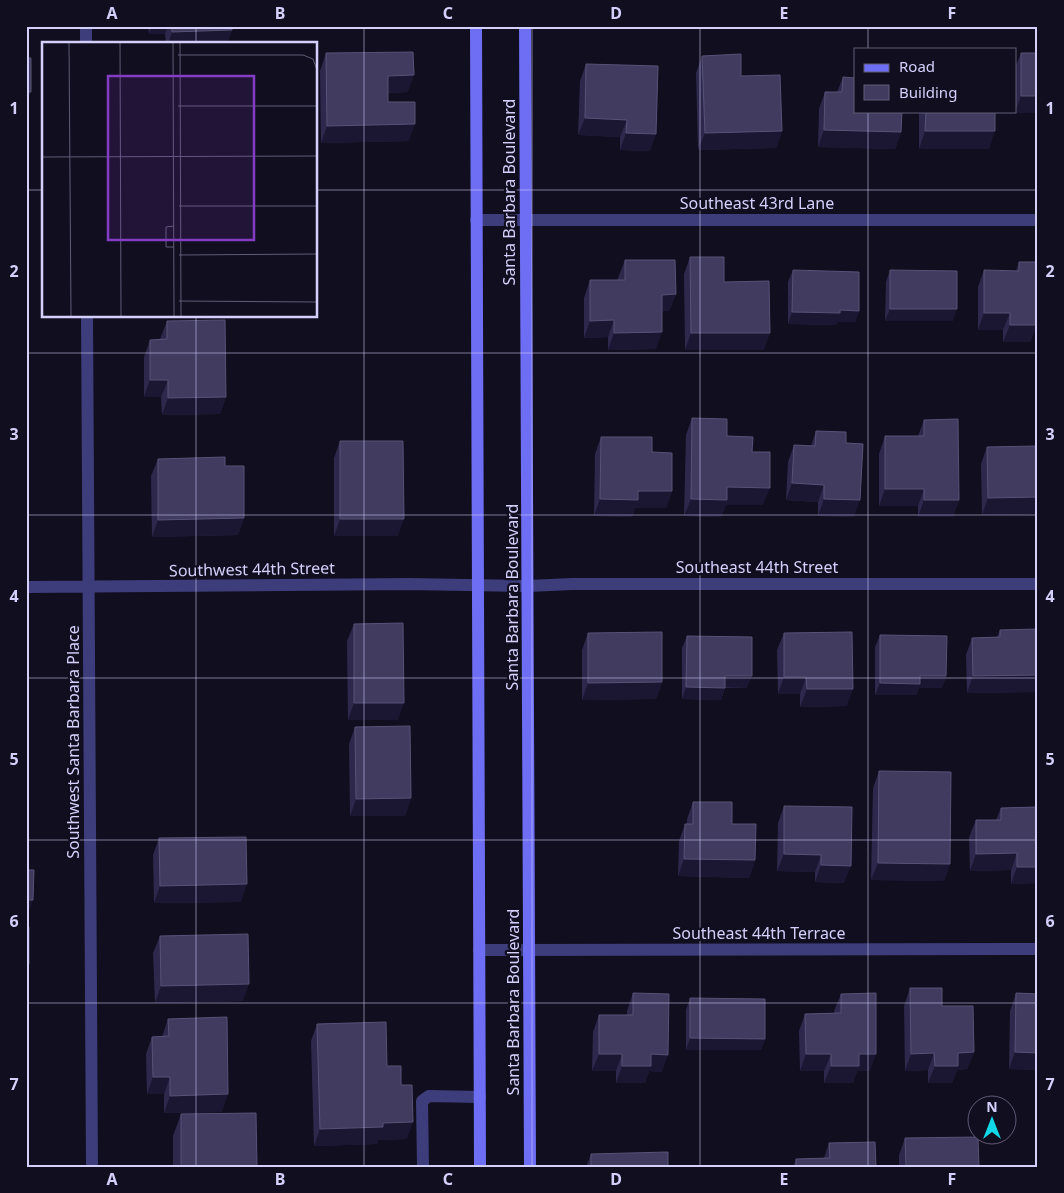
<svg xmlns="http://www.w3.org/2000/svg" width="1064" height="1193" font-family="'Noto Sans',sans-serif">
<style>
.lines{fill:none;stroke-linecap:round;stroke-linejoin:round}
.lane{stroke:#3d3d7b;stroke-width:12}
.street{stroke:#3d3d7b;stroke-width:12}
.secondary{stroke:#6e6ef4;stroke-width:12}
.wall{fill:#2e294c}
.shaded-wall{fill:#1b1632}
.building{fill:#403b5f;stroke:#575277}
.grid{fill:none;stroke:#d4d0fb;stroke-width:1;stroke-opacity:0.55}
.labels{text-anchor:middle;stroke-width:4.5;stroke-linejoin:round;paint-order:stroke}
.street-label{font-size:16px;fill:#d4d0fb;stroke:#110e1f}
.inset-road{fill:none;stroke:#5f5c77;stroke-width:1}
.view{fill:#843cc5;fill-opacity:0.15;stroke:#843cc5;stroke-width:2.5}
.inset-edge{fill:none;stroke:#d4d0fb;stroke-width:2.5}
.neatline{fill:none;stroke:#d4d0fb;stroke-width:2}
.grid-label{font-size:16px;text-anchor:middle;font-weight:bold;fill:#d4d0fb}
</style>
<rect width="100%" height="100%" fill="#110e1f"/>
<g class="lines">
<!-- lane -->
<path class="lane" d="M423 1167 422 1101 429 1096 480 1097"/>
<!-- street -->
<path class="street" d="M86 26V44
M476 220H1038
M87 316 92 1167
M26 587 409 584 528 586 572 584H1038
M479 950 1038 949"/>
<!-- secondary -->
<path class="secondary" d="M476 26 480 1167
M525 26 530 1167"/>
</g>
<!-- wall -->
<path class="wall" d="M148 26H232V30L227 44H166L165 34H149Z
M326 53 408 92 388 93V102L409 141 321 143 320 71Z
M1021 53H1038L1015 113V68Z
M702 56 741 76 782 131 776 148 698 150 696 73Z
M586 64 650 151 620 150V137L578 135 580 81Z
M843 77 901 132 895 149 818 147 819 109 825 92H837Z
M919 111H995L989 149H919Z
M690 257 724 282 764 350H685L684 274Z
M625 260 676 294 669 311H662L656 349 608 350V337L584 338V298L590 280H618V278Z
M1019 262 1035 330 1030 342H1003V330H978V287L984 270 1016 271Z
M793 270 859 311 855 322H837L836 325 788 324V282Z
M890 270 953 321H885L886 282Z
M167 321 226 397 220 414 162 415 161 397H144V357L150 340 160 339Z
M692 418 727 436 752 452 763 505H726L721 517 684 516 686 435Z
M924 420 959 500 953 517H918V506H879V454L885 436H918Z
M816 431 846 443 854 517 818 516V502L786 500 788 462 794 445 811 446Z
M601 437 652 452 672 491 666 508H635L632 517 594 516 595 454Z
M340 441 398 536H334V458Z
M1038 446V514L982 515 981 464 987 447Z
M158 459 225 466 244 518 238 535 152 537 151 476Z
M354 624 398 720H348L347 641Z
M1038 629V692L967 693 966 655 972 638 997 637 1000 630Z
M588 633 662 682 656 699 582 700V650Z
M784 633 847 706 800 707V694H778L777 650Z
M880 635 946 676 942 688H919L916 695H875V647Z
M687 636 747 688H725L721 700 682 699V648Z
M355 727 411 798 405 816H350L349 744Z
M879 771 950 864 944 881 871 880 873 788Z
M693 802 732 824 755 860 749 878 678 876 679 841 685 824H687V819Z
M784 806 844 883 815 882V872L777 871 778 823Z
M1038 807V883L1011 884V870L970 871 969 837 976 820H996L1001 808Z
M159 838 241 902 154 903 153 855Z
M160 936 243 1001 155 1003 153 953Z
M910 988 942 1006 974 1052 967 1069 957 1070 952 1083H928V1070L905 1071 904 1006Z
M633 993 662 1072 649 1071 645 1083H616V1071H592L593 1032 599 1015H627V1011Z
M1016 993 1038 994V1070L1009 1069 1010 1011Z
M841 994 870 1071H857L853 1083H824V1071H800L799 1031 805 1014 834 1013V1011Z
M690 998 765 1039 761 1050H686V1010Z
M168 1019 222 1112 164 1113V1094H147L146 1054 152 1037H162Z
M317 1024 387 1066 401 1085 407 1139 378 1140 377 1144 314 1146 311 1041Z
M181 1114 257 1167H173V1136Z
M905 1138 979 1167H899V1155Z
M829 1143 876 1167H793L796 1159 824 1158Z
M591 1154 668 1167H586Z"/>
<!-- shaded-wall -->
<path class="shaded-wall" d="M151 26H168L165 34H149Z
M232 30 227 44H168L172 32Z
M414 75 408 92 382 93 388 76Z
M26 92H31L26 104Z
M1021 96H1038V113H1015Z
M585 118 627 120 620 137 578 135Z
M415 124 409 141 321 143 327 126Z
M824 130 901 132 895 149 818 147Z
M782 131 776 148 698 150 705 133Z
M925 131H995L989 149H919Z
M626 133 656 134 650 151 620 150Z
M676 294 669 311 655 312 662 295Z
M890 309H957L953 321H885Z
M840 310 859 311 855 322H837L836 325 788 324 792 312Z
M984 313H1010L1003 330H978Z
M1037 313H1038V330H1035L1030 342H1003L1010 325Z
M614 320 608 337 584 338 590 321Z
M662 332 656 349 608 350 614 333Z
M691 333H770L764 350H685Z
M150 380H168L161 397H144Z
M226 397 220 414 162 415 168 398Z
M792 483 824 485 818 502 786 500Z
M727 487 770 488 763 505H726L721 517 684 516 691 499Z
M885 489H924L918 506H879Z
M638 491H672L666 508H635L632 517 594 516 600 499Z
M1038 497V514L982 515 988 498Z
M824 499 860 500 854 517 818 516Z
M924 500H959L953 517H918Z
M244 518 238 535 152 537 158 520Z
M340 519H404L398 536H334Z
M1038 675V692L967 693 973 676Z
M725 676H752L747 688 721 687Z
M920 676H946L942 688H919L916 695H875L880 683Z
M784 677H806L800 694H778Z
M662 682 656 699 582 700 588 683Z
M686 687 725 688 721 700 682 699Z
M807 689H853L847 706 800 707Z
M354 703H404L398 720H348Z
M411 798 405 816H350L356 799Z
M1017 853 1011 870 970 871 976 854Z
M784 854 821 855 815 872 777 871Z
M684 859 755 860 749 878 678 876Z
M878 863 950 864 944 881 871 880Z
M821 865 851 866 844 883 815 882Z
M1017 867H1038V883L1011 884Z
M247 884 241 902 154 903 160 886Z
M26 900H33L27 917H26Z
M26 964H29L26 972Z
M249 984 243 1001 155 1003 161 986Z
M690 1038 765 1039 761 1050H686Z
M974 1052 967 1069 957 1070 952 1083H928L935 1066 958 1053Z
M1015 1052 1038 1053V1070L1009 1069Z
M934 1053 928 1070 905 1071 911 1054Z
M599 1054H622L616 1071H592Z
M651 1054 668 1055 662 1072 649 1071 645 1083H616L622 1066Z
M806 1054H831L824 1071H800Z
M859 1054H876L870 1071H857L853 1083H824L831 1066Z
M153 1077H170L164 1094H147Z
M228 1094 222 1112 164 1113 170 1096Z
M413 1122 407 1139 378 1140 377 1144 314 1146 320 1129 383 1123Z"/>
<!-- building -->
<path class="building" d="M172 26H232V30L172 32Z
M413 52 414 75 388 76V102H415V124L327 126 326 53Z
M1021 53H1038V96H1021Z
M741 54V76L780 75 782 131 705 133 702 56Z
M26 58H31V92H26Z
M586 64 658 66 656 134 626 133 627 120 585 118Z
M843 77 855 78V111H902L901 132 824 130 825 92H842Z
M926 111H995V131H925Z
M690 257H724V282L769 281 770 333H691Z
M625 260H675L676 294 662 295V332L614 333V320L590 321V280H625Z
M1019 262H1038V313H1037V325H1010V313H984V270L1019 271Z
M793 270 859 272V311L840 310V313L792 312Z
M890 270 957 271V309H890Z
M225 320 226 397 168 398V380H150V340L167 339V321Z
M26 392 27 419H26Z
M692 418 727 419V436L753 437 752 452H770V488L727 487V500L691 499Z
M958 419 959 500H924V489H885V436H924V420Z
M816 431 846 432V443L863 444 860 500 824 499V485L792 483 794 445 815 446Z
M601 437H652V452L672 453V491H638V500L600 499Z
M340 441H403L404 519H340Z
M1038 446V497L988 498 987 447Z
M225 457V466H244V518L158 520V459Z
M26 474H27V513H26Z
M403 623 404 703H354V624Z
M1038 629V675L973 676 972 638 1000 637V630Z
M662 632V682L588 683V633Z
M852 632 853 689H807L806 677H784V633Z
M880 635 947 636 946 676H920V684L880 683Z
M687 636 752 637V676H725V688L686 687Z
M26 658H27V696H26Z
M410 726 411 798 356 799 355 727Z
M26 727H28L27 805H26Z
M879 771 951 772 950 864 878 863Z
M693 802H732V824H756L755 860 684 859 685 824H693Z
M784 806 852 807 851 866 821 865V855L784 854Z
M1038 807V867H1017V853L976 854V820H1001V808Z
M246 837 247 884 160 886 159 838Z
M26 870H34L33 900H26Z
M26 927H29V964H26Z
M248 934 249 984 161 986 160 936Z
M910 988H942V1006H973L974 1052 958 1053V1066H935L934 1053 911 1054Z
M633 993 669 994 668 1055 651 1054V1066H622V1054H599V1015H633Z
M876 993V1054H859V1066H831V1054H806L805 1014 841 1013V994Z
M1016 993 1038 994V1053L1015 1052Z
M690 998 765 999V1039L690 1038Z
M227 1017 228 1094 170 1096V1077H153L152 1037 169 1036 168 1019Z
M386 1022 387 1066H401V1085H412L413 1122 383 1123V1127L320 1129 317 1024Z
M256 1113 257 1167H181V1114Z
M978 1137 979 1167H906L905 1138Z
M875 1142 876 1167H796V1159L830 1158 829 1143Z
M668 1152V1167H591V1154Z"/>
<!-- grid -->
<path class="grid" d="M196 26V44M364 26V1167M532 26V1167M700 26V1167M868 26V49M868 111V1167M26 190H44M316 190H1038M196 316V1167M26 353H1038M26 515H1038M26 678H1038M26 840H1038M26 1003H1038"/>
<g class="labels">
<!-- street labels -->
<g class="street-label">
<text transform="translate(509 192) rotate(-90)" y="6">Santa Barbara Boulevard</text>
<text x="757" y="209">Southeast 43rd Lane</text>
<text x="757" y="573">Southeast 44th Street</text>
<text transform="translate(252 569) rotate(-1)" y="6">Southwest 44th Street</text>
<text transform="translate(512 597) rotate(-90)" y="6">Santa Barbara Boulevard</text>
<text transform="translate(73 742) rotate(-90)" y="6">Southwest Santa Barbara Place</text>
<text x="759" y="939">Southeast 44th Terrace</text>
<text transform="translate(513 1002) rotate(-90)" y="6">Santa Barbara Boulevard</text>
</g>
</g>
<!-- overview -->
<g transform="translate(42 42)">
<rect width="275" height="275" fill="#110e1f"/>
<path class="inset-road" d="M27 1 29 274M78 1 79 274M131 1 132 274M138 1 139 274M136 13H261L271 17 275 28M136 64H275M0 115 275 114M137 164H275M132 184 124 185V205H132M137 213 275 212M137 259 275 260"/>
<path class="view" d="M66 34H212V198H66Z"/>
<rect width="275" height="275" class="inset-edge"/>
</g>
<!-- border -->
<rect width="1064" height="1193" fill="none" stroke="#110e1f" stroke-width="55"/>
<!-- legend -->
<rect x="854" y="48" width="162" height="65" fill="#110e1f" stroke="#5f5c77"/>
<rect x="864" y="64" width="25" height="8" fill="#6e6ef4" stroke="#5f5c77"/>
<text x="899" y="72" font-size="15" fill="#d4d0fb">Road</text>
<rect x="864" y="85" width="25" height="15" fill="#403b5f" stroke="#5f5c77"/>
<text x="899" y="98" font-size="15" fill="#d4d0fb">Building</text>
<!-- north arrow -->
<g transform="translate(992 1120)"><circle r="24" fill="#110e1f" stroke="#5f5c77"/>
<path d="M0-4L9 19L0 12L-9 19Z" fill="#11d7e6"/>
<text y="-8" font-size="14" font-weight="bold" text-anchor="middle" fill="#d4d0fb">N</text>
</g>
<rect x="28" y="28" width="1008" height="1138" class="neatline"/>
<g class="grid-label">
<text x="112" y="19">A</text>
<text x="280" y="19">B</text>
<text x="448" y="19">C</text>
<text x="616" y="19">D</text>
<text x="784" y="19">E</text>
<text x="952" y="19">F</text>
<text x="14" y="114">1</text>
<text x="1050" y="114">1</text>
<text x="14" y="277">2</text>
<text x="1050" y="277">2</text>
<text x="14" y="440">3</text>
<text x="1050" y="440">3</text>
<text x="14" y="602">4</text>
<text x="1050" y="602">4</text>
<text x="14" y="765">5</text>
<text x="1050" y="765">5</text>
<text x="14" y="927">6</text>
<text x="1050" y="927">6</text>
<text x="14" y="1090">7</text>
<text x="1050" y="1090">7</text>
<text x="112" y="1185">A</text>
<text x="280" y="1185">B</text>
<text x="448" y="1185">C</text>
<text x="616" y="1185">D</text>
<text x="784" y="1185">E</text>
<text x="952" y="1185">F</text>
</g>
</svg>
